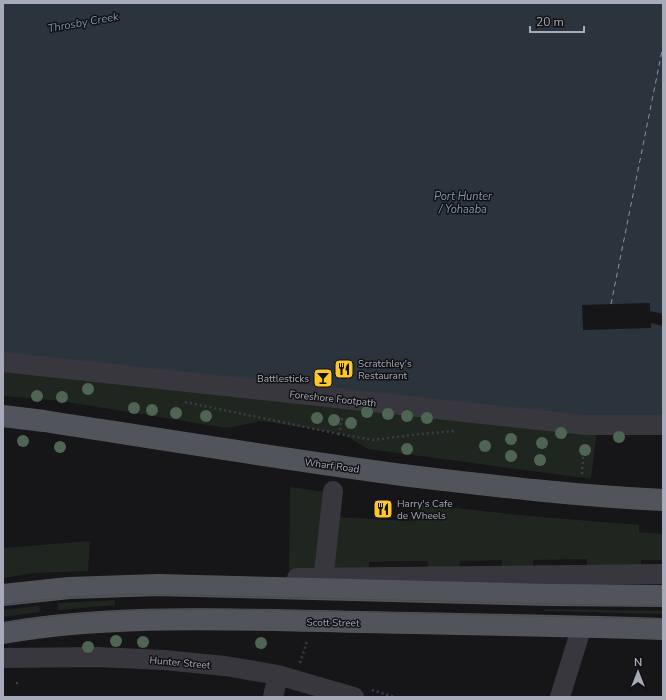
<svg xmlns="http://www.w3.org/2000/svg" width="666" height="700" font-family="'Nunito Sans',sans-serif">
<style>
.green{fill:#1e261f}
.water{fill:#2b333d}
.pier{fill:#161618}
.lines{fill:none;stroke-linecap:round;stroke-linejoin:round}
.ferry{stroke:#7c96b6;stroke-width:1;stroke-dasharray:5 4;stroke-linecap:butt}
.path{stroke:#3d3e44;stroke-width:2.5;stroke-dasharray:2 3;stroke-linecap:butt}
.minor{stroke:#37373d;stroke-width:20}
.major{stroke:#52545c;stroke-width:22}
.tram{stroke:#4a4b52;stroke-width:1}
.tree{fill:#4f6553}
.labels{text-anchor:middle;stroke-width:3;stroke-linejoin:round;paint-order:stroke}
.poi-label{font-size:10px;fill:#a7abb9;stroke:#111113;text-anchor:start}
.street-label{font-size:10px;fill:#a7abb9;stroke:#111113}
.water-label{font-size:11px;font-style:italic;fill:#7c96b6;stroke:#111113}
</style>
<rect width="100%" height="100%" fill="#161618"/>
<!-- green -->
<path class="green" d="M3 365 597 430 591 479 368 449 343 434 262 421 227 428 61 401 3 396Z
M290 487 326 492 317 572H289Z
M418 504 529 516 639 525V532L663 534V560H641V568L587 569V559L533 560V569H501L502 560 460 561 459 570 427 571 428 561 369 562V571L331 572 337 517 411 521Z
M90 541 88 571 34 573 3 578V548Z
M115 600V605L58 610V603Z
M39 606 40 612 3 617V610Z
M544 609 663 611V614L544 611Z"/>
<!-- water -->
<path class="water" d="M3 3H663V419H625L434 401 3 353Z"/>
<!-- pier -->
<path class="pier" d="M650 303V311L663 314V326L651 323V328L583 330 582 305Z"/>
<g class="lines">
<!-- ferry -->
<path class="ferry" d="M611 304 663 46"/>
<!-- path -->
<path class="path" d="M185 402 339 434
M342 418 339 434 374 440 411 435 454 431
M582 474 584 444
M300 663 307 641
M16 683H20
M372 690 394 697"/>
<!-- minor -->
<path class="minor" d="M3 362 585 425H663
M297 578 663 574
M324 585V572L333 491
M3 658 97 657 164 660 225 666 278 675 354 697
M273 697 278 675
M560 697 582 626"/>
<!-- major -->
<path class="major" d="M3 416 44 421C166 440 288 460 410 476 494 486 578 496 663 500
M3 595 69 588 158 585 552 595 663 596
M3 633C108 615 215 619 321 621 435 624 549 625 663 629"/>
<!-- tram -->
<path class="tram" d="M3 605C49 598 95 595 141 594L642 606 663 605
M3 623C75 611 149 609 222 609L663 619"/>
</g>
<!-- trees -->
<g class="tree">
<circle cx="88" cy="389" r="6"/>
<circle cx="37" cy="396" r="6"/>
<circle cx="62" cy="397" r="6"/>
<circle cx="134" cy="408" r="6"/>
<circle cx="152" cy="410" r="6"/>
<circle cx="367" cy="412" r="6"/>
<circle cx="176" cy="413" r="6"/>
<circle cx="388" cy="414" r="6"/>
<circle cx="206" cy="416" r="6"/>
<circle cx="407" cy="416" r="6"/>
<circle cx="317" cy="418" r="6"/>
<circle cx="427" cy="418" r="6"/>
<circle cx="334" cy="420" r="6"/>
<circle cx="351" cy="423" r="6"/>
<circle cx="561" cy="433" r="6"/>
<circle cx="619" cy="437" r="6"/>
<circle cx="511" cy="439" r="6"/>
<circle cx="23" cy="441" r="6"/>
<circle cx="542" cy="443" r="6"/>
<circle cx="485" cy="446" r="6"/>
<circle cx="60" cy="447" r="6"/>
<circle cx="407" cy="449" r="6"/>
<circle cx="585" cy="450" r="6"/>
<circle cx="511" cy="456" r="6"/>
<circle cx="540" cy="460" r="6"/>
<circle cx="116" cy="641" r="6"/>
<circle cx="143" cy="642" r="6"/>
<circle cx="261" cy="643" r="6"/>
<circle cx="88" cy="647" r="6"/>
</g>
<!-- icons -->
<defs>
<g id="restaurant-square" transform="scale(1)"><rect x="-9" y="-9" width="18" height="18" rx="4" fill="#fdc729" stroke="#111113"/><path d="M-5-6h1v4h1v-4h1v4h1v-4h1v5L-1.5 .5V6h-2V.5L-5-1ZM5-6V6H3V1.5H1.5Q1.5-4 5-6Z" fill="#111"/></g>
<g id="bar-square" transform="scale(1)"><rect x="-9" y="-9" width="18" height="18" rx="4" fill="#fdc729" stroke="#111113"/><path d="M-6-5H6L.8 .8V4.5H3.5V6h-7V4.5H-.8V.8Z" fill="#111"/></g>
</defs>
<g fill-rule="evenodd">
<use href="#restaurant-square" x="344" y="369"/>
<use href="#bar-square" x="323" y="378"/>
<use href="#restaurant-square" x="383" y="509"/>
</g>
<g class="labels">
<!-- poi labels -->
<g class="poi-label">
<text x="358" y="367">Scratchley's<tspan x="358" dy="12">Restaurant</tspan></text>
<text x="309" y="382" text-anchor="end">Battlesticks</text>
<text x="397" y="507">Harry's Cafe<tspan x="397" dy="12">de Wheels</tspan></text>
</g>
<!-- street labels -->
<g class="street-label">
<text transform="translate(333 398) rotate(6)" y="4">Foreshore Footpath</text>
<text transform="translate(332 465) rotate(8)" y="4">Wharf Road</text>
<text transform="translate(333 622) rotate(1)" y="4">Scott Street</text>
<text transform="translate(180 662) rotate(5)" y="4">Hunter Street</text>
</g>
<!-- water labels -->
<g class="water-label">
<text transform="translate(83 22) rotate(-10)" y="4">Throsby Creek</text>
<text x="463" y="200">Port Hunter<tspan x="463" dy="13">/ Yohaaba</tspan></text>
</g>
</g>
<!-- border -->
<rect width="666" height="700" fill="none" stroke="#a7abb9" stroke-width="8"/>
<!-- north arrow -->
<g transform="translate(638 672)" stroke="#111113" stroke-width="3" paint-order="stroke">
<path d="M0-3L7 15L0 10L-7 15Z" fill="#a7abb9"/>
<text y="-6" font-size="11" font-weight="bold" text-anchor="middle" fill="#a7abb9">N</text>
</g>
<!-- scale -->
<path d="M530 26v6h54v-6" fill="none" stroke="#a7abb9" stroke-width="2"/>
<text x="536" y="26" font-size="12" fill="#a7abb9" stroke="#111113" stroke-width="3" paint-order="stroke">20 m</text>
</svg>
